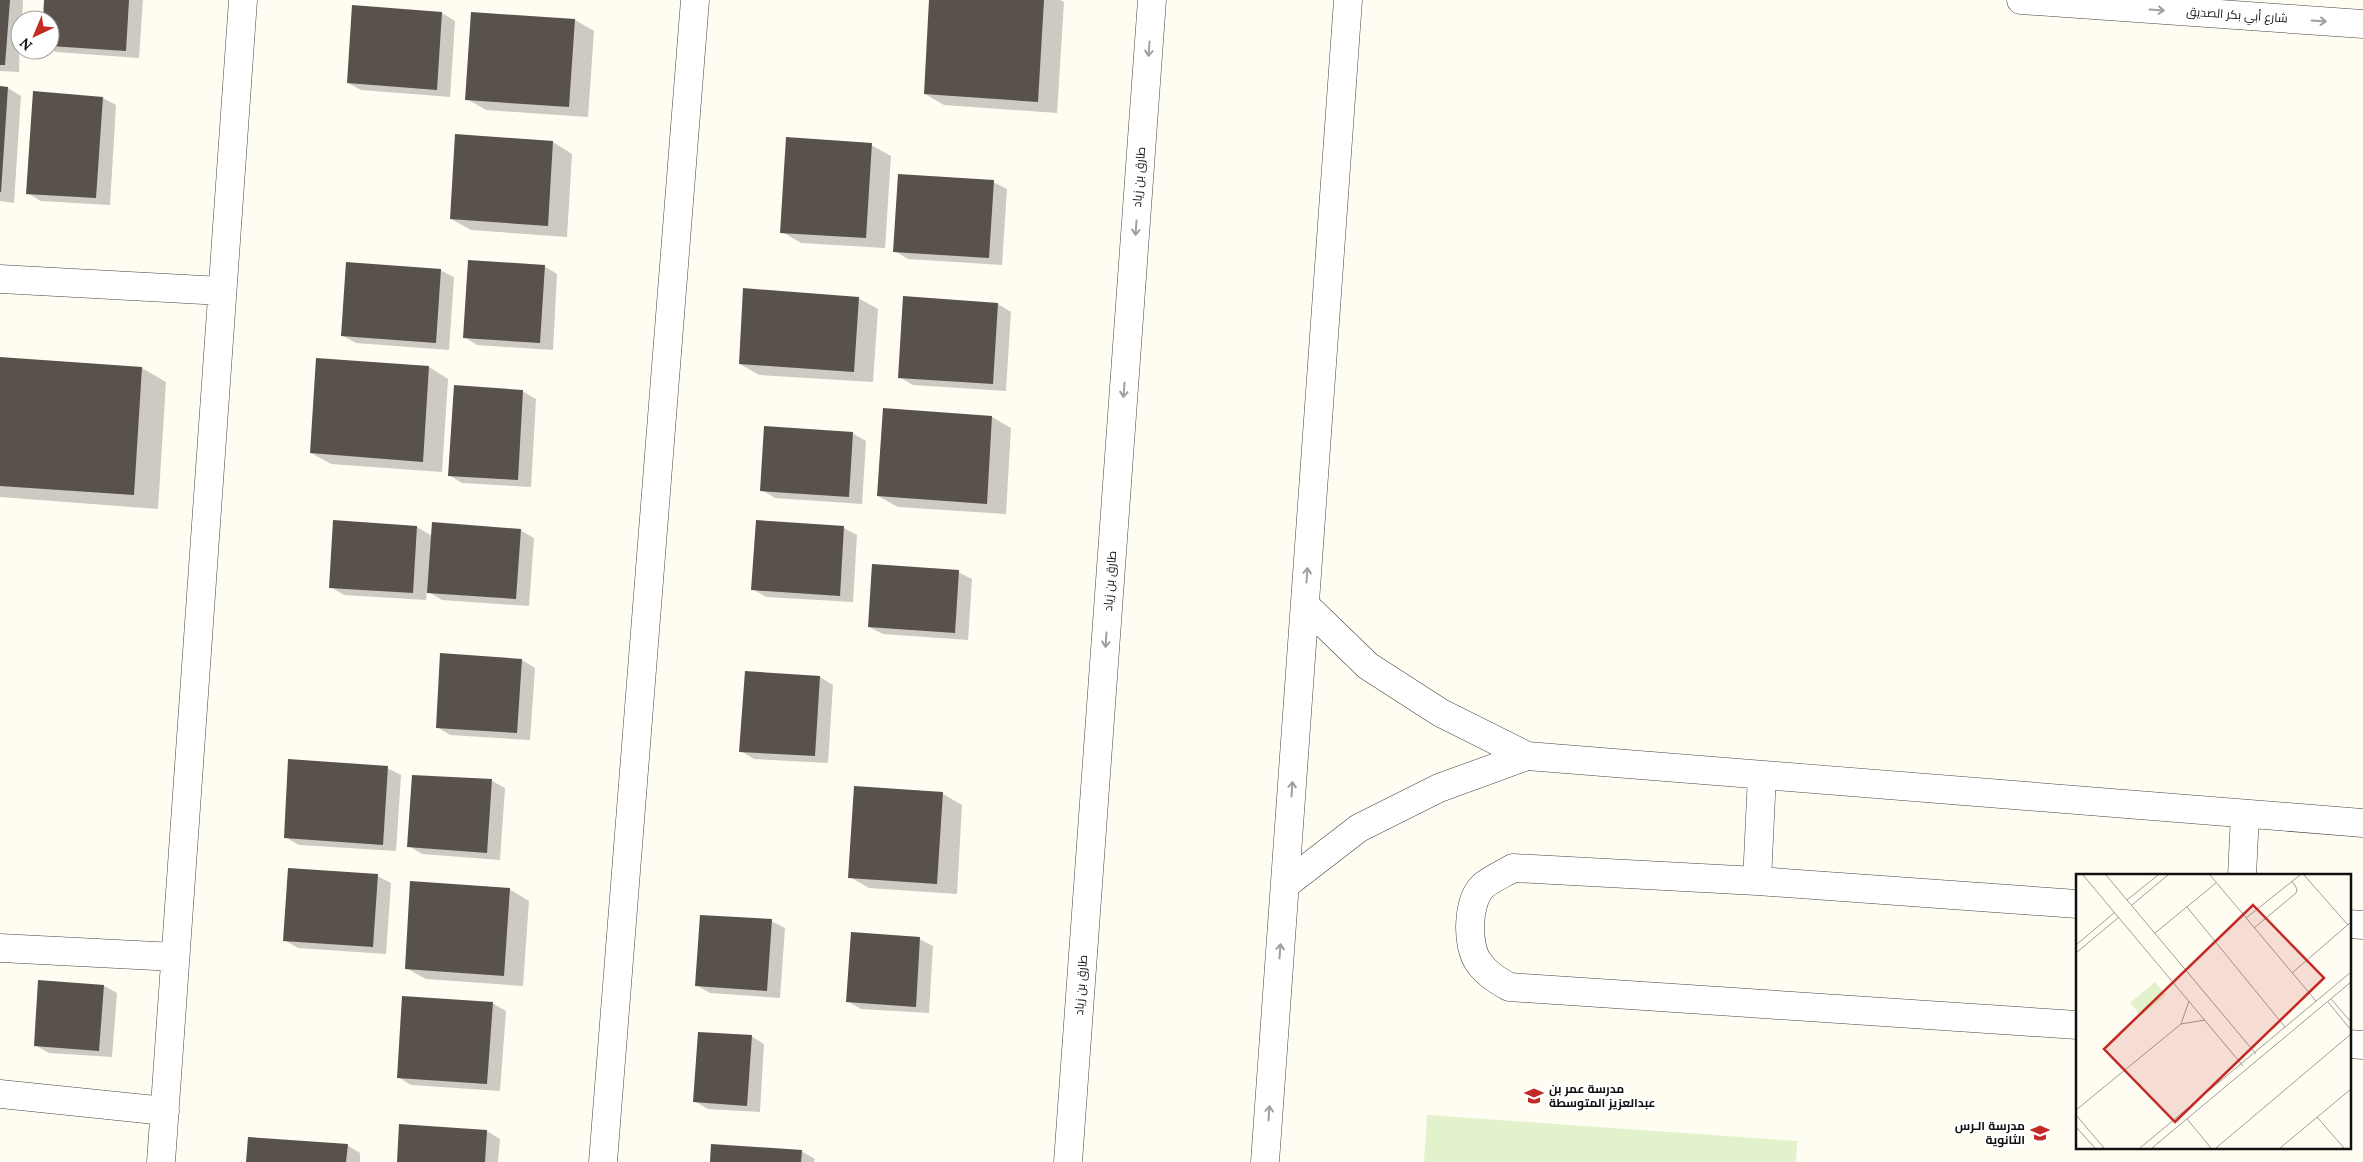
<svg xmlns="http://www.w3.org/2000/svg" width="2363" height="1162" font-family="Lora,Cairo,serif">
<style>
.pitch{fill:#e2f2cd}
.shadow{fill:#0003}
.building{fill:#59524c}
.lines{fill:none;stroke-linecap:round;stroke-linejoin:round}
.minor-casing{stroke:#434343;stroke-width:29}
.minor{stroke:#fff;stroke-width:28}
.oneway{stroke:#9f9f9f}
.labels{text-anchor:middle;stroke-width:5;stroke-linejoin:round;paint-order:stroke}
.street-label{font-size:12px;fill:#101010;stroke:#fff}
.poi-label{font-size:12px;font-weight:bold;fill:#101010;stroke:#fff;text-anchor:start}
.inset-road{fill:none;stroke:#9f9e98;stroke-width:1}
.view{fill:#c32925;fill-opacity:0.15;stroke:#c32925;stroke-width:2.5}
.inset-edge{fill:none;stroke:#101010;stroke-width:2.5}
</style>
<rect width="100%" height="100%" fill="#fffdf2"/>
<!-- pitch -->
<path class="pitch" d="M1427 1115 1797 1141 1796 1162H1424Z"/>
<!-- shadow -->
<path class="shadow" d="M0 0H23L22 20H20L19 72 0 71Z
M45 0H143L139 58 56 52 50 49V20H44Z
M931 0H1060L1064 2 1057 113 944 105 925 94Z
M442 13 455 21 450 97 361 90 348 83Z
M575 20 594 31 588 117 486 110 467 99Z
M0 87 8 88 21 96 14 203 0 201Z
M103 98 116 105 110 205 41 201 27 193Z
M553 142 572 154 567 237 471 230 451 219Z
M871 145 891 156 885 248 801 243 782 232Z
M993 182 1007 189 1002 265 908 259 895 251Z
M544 266 557 274 553 350 477 345 464 337Z
M440 270 454 277 449 350 356 343 343 336Z
M858 298 878 309 873 382 759 375 740 364Z
M998 304 1011 312 1006 391 913 385 899 377Z
M0 358 142 368 166 382 158 509 0 497Z
M429 367 448 379 442 472 331 464 311 453Z
M522 391 536 399 531 487 462 483 449 475Z
M992 417 1011 428 1006 514 898 507 878 496Z
M852 433 866 441 862 504 775 498 762 490Z
M757 521 844 528 857 535 853 602 766 597 752 589Z
M417 527 432 536 520 530 534 538 529 606 442 600 427 591 426 600 344 595 331 587Z
M958 572 972 579 968 640 883 634 869 627Z
M522 660 535 668 530 740 450 735 437 727Z
M820 677 833 685 828 763 754 759 741 751Z
M387 768 401 775 396 851 299 845 285 837Z
M492 781 505 788 500 860 422 854 409 846Z
M943 794 962 805 957 894 869 888 850 877Z
M377 876 391 883 386 954 298 948 284 940Z
M509 889 529 901 523 986 426 979 406 968Z
M771 921 785 928 780 998 710 993 696 985Z
M919 939 933 946 929 1013 861 1009 847 1001Z
M104 986 117 993 112 1057 49 1053 35 1045Z
M492 1003 506 1011 500 1091 411 1085 398 1077Z
M751 1036 764 1044 760 1112 708 1109 694 1101Z
M487 1131 500 1139 498 1162H398Z
M347 1145 360 1153V1162H247Z
M801 1151 815 1159 814 1162H711Z"/>
<!-- building -->
<path class="building" d="M0 0H10L5 65H0Z
M44 0H129L126 51 50 46V20H43Z
M929 0H1044L1038 102 924 94Z
M352 5 442 12 437 90 347 83Z
M471 12 575 19 569 107 465 100Z
M0 86 8 87 1 192H0Z
M33 91 103 97 96 198 26 194Z
M455 134 553 141 548 226 450 219Z
M786 137 872 143 866 238 780 233Z
M898 174 994 180 989 258 893 252Z
M468 260 545 265 540 343 463 338Z
M346 262 441 269 436 343 341 336Z
M743 288 859 297 854 372 739 364Z
M903 296 998 303 993 384 898 378Z
M0 357 142 367 134 495 0 486Z
M316 358 429 366 423 462 310 453Z
M454 385 523 390 518 480 448 476Z
M883 408 992 416 987 504 877 496Z
M764 426 853 432 849 497 760 491Z
M333 520 417 526 413 593 329 588Z
M756 520 844 526 840 596 751 590Z
M432 522 521 529 516 599 427 593Z
M872 564 959 570 955 633 868 627Z
M440 653 522 659 517 733 436 728Z
M745 671 820 676 815 756 739 752Z
M288 759 388 766 383 845 284 838Z
M412 775 492 779 487 853 407 847Z
M854 786 943 792 937 884 848 878Z
M288 868 378 874 373 947 283 941Z
M410 881 510 888 504 976 405 969Z
M700 915 772 919 767 991 695 986Z
M851 932 920 937 916 1007 846 1002Z
M38 980 104 985 99 1051 34 1046Z
M402 996 493 1002 487 1084 397 1078Z
M698 1032 752 1035 747 1106 693 1102Z
M399 1124 487 1130 485 1162H397Z
M248 1137 348 1144 346 1162H246Z
M711 1144 802 1150 801 1162H710Z"/>
<g class="lines">
<!-- minor casing -->
<g class="minor-casing">
<path id="minor" d="M2021 0 2363 24
M0 279 222 291
M1527 756 2363 823
M2242 876 2245 814
M1757 881 1762 775
M1285 885 1359 828 1439 788 1527 756 1441 713 1368 666 1305 605
M2077 904 1757 881 1513 868C1503 874 1491 879 1483 886 1467 901 1466 946 1479 963 1487 974 1497 980 1509 987L2077 1025
M2349 924 2363 925
M0 948 175 957
M2349 1044 2363 1045
M0 1094 165 1111
M161 1162 243 0
M603 1162 695 0
M1068 1162 1152 0
M1265 1162 1348 0"/>
</g>
<!-- minor -->
<use href="#minor" class="minor"/>
</g>
<!-- one-way arrows -->
<defs><path id="oneway-shaft" d="M-6 0H5M1.5-3L5.5 0L1.5 3" fill="none" stroke-width="1.6" stroke-linecap="round" stroke-linejoin="round" transform="scale(1.25)"/></defs>
<g class="oneway">
<use href="#oneway-shaft" transform="translate(2157 10) rotate(4)"/>
<use href="#oneway-shaft" transform="translate(2319 21) rotate(4)"/>
<use href="#oneway-shaft" transform="translate(1149 49) rotate(94)"/>
<use href="#oneway-shaft" transform="translate(1136 228) rotate(94)"/>
<use href="#oneway-shaft" transform="translate(1124 390) rotate(94)"/>
<use href="#oneway-shaft" transform="translate(1307 575) rotate(-86)"/>
<use href="#oneway-shaft" transform="translate(1106 640) rotate(94)"/>
<use href="#oneway-shaft" transform="translate(1292 789) rotate(-86)"/>
<use href="#oneway-shaft" transform="translate(1280 951) rotate(-86)"/>
<use href="#oneway-shaft" transform="translate(1269 1113) rotate(-86)"/>
</g>
<!-- icons -->
<defs>
<g id="school-bare" transform="scale(1.5)"><path d="M0-5L7-2L0 1L-7-2ZM-4 1L0 2.5L4 1V4Q0 6-4 4Z" fill="#c32925" stroke="#fff" stroke-width="2.5" paint-order="stroke"/></g>
</defs>
<g fill-rule="evenodd">
<use href="#school-bare" x="1534" y="1096"/>
<use href="#school-bare" x="2040" y="1133"/>
</g>
<g class="labels">
<!-- street labels -->
<g class="street-label">
<text transform="translate(2237 15) rotate(4)" y="4">شارع أبي بكر الصديق</text>
<text transform="translate(1139 177) rotate(-86)" y="4">طارق بن زياد</text>
<text transform="translate(1110 581) rotate(-86)" y="4">طارق بن زياد</text>
<text transform="translate(1081 985) rotate(-86)" y="4">طارق بن زياد</text>
</g>
<!-- poi labels -->
<g class="poi-label">
<text x="1549" y="1093">مدرسة عمر بن<tspan x="1549" dy="14">عبدالعزيز المتوسطة</tspan></text>
<text x="2025" y="1130" text-anchor="end">مدرسة الـرس<tspan x="2025" dy="14">الثانوية</tspan></text>
</g>
</g>
<!-- overview -->
<g transform="translate(2076 874)">
<rect width="275" height="275" fill="#fffdf2"/>
<path d="M79 108 90 121 65 142 54 129Z" fill="#e2f2cd"/>
<path class="inset-road" d="M7 1 167 192M30 1 180 180M134 1 240 127M228 1 272 51M51 26 82 1M56 31 92 1M111 33 209 153M170 44 224 1M178 54 220 19 221 15 216 7M79 59 140 9M0 71 39 38M0 79 43 43M216 99 275 48M255 125 275 148M113 127 105 150 129 146M252 128 275 156M0 236 105 150M0 241 28 274M241 243 268 274M111 245 135 274M0 253 19 274M64 274 275 98M76 274 275 108M140 274 275 160M204 274 275 215"/>
<path class="view" d="M177 31 248 104 99 248 28 175Z"/>
<rect width="275" height="275" class="inset-edge"/>
</g>
<!-- north arrow -->
<g transform="translate(35 35) rotate(224)"><circle r="24" fill="#ffffff" stroke="#9f9f9f"/>
<path d="M0-4L9 19L0 12L-9 19Z" fill="#c32925"/>
<text y="-8" font-size="14" font-weight="bold" text-anchor="middle" fill="#101010">N</text>
</g>
</svg>
